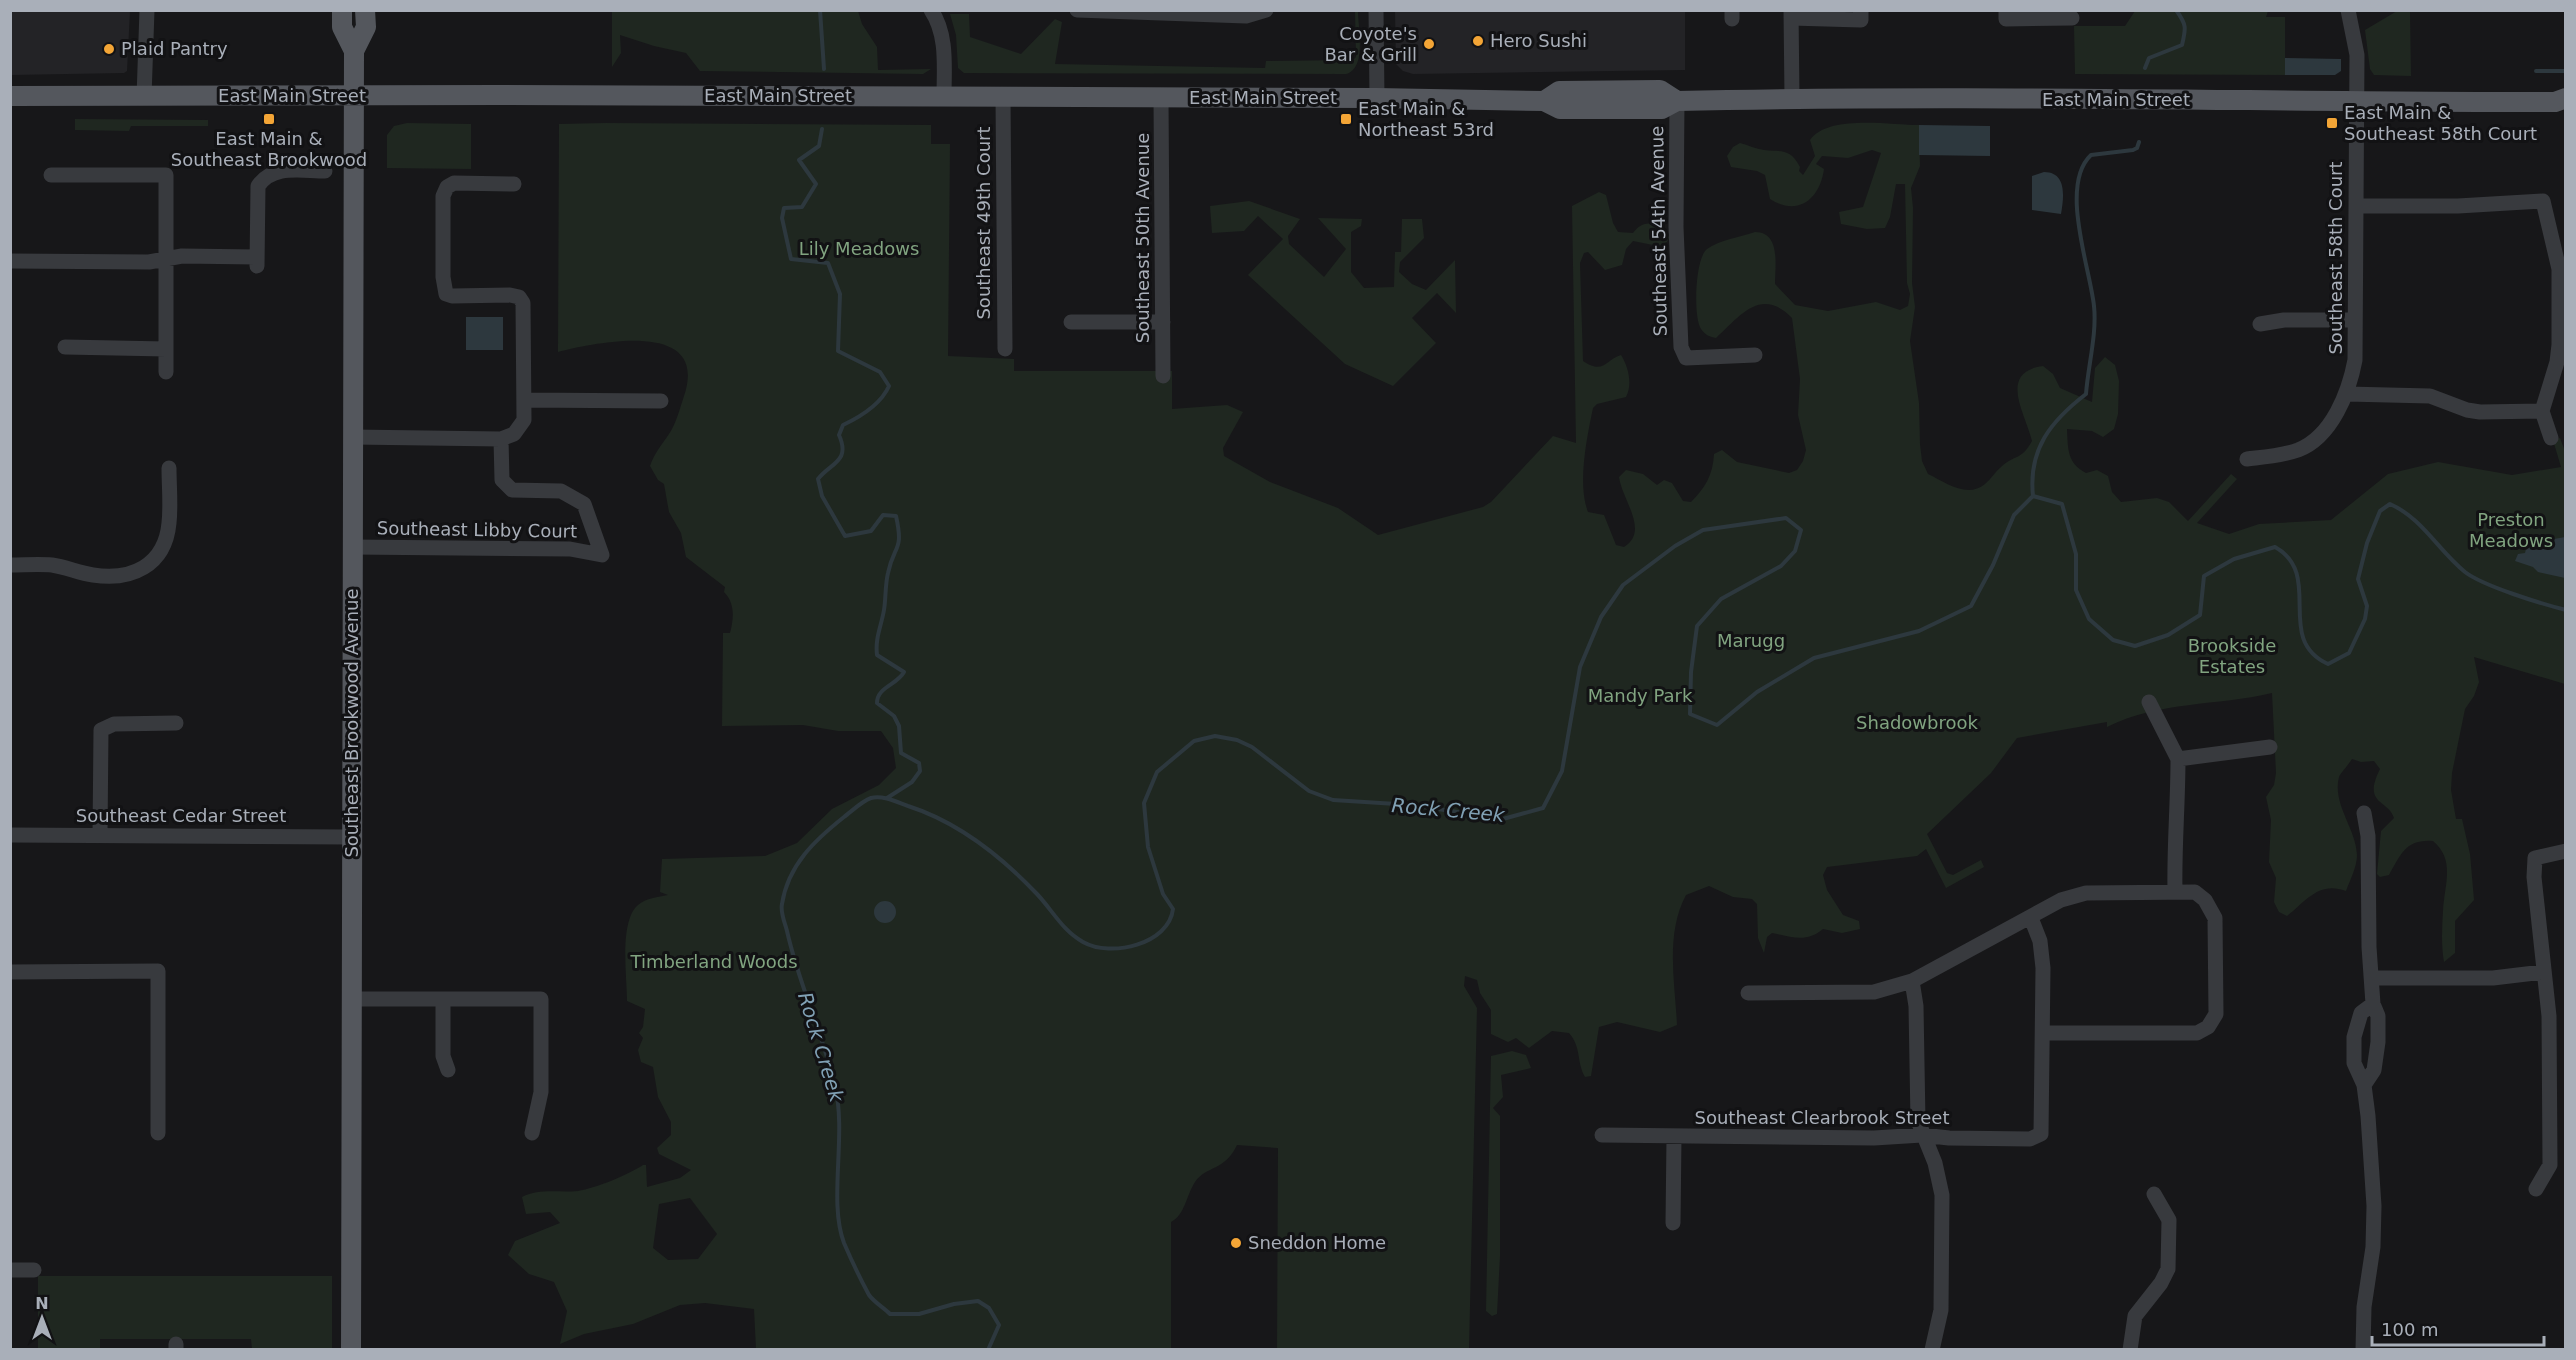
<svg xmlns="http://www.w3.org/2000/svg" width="2576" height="1360" font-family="'DejaVu Sans',sans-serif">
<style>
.built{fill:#232326}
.green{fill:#1f2720;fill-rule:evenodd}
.water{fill:#2d383e}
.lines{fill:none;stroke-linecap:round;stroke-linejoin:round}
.stream{stroke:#2d383e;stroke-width:4}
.minor{stroke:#383a3e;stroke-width:15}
.major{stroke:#54575d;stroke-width:20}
.poi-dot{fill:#f3a536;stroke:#121214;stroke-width:2}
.labels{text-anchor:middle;stroke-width:6;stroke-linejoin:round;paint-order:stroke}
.poi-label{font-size:18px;fill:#a9afb9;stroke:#121214;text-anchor:start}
.street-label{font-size:18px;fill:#a9afb9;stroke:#121214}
.park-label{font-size:18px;fill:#81a480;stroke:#121214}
.water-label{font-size:20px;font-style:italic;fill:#80a0b4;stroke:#121214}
</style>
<rect width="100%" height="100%" fill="#171719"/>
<!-- built -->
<path class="built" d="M10 11H130L127 71 124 73 11 75Z
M1395 11H1685V70L1413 74 1403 71 1396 64Z"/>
<!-- green -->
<path class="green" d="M612 11H858L862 24 877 47 878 70 931 69 923 74 700 71 686 53 654 46 620 35 621 53 612 67Z
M1355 11H1358C1358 28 1367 68 1346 74L964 73 958 68 956 35 950 14H969L970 37 1021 54 1055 19 1062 22 1055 64 1265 68 1266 61 1353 60 1356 57Z
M2135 11H2268L2266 17H2285V75L2075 74 2074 26H2125Z
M2397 11 2410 12 2411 76 2374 75 2370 69 2365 30Z
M75 119 208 120V126H131L129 131 75 130Z
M407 123 471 124V169L387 168V135L394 126Z
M606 123 931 125V144H950L948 356 1014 359V371H1172V409L1227 405 1243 412 1223 448 1224 456 1270 482 1338 508 1378 535 1483 507 1491 502 1553 436 1576 443 1572 206 1599 192 1606 195 1613 223 1618 232 1633 233C1644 218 1659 222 1669 237L1667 242 1658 246 1633 241 1626 249 1622 265 1605 270 1588 252 1584 253 1580 263 1583 361C1604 375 1605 360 1621 355 1628 366 1633 384 1626 397L1597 404 1593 408C1587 437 1577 484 1588 512L1604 515 1616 545 1624 547C1650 531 1622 500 1619 477L1626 470 1643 474 1657 485 1664 480 1672 483 1683 501 1691 502C1705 488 1713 475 1714 454L1722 450 1737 462 1789 473 1797 470 1803 461 1806 450 1798 415 1800 379 1792 318C1761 286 1740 316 1716 338 1710 337 1705 335 1701 329 1693 317 1695 258 1707 249 1719 240 1741 237 1755 232 1781 232 1775 266 1775 284L1795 305 1828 311 1876 302 1900 310 1908 306 1910 294 1907 283 1905 184H1896L1890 217 1885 228 1867 229 1841 224 1839 212 1863 207 1881 153 1872 150 1848 158 1822 156 1816 164 1824 169C1820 199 1798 217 1770 199L1765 175 1757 171 1731 167 1727 156 1733 147 1740 143C1748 145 1756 149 1764 150 1782 152 1790 148 1800 167L1799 171 1803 175 1815 156 1810 140C1828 114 1890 125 1919 125L1920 166 1911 188 1913 208 1912 283 1915 307 1910 341 1919 403 1920 444 1922 461 1928 474C1945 482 1967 499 1985 484 1991 479 1995 472 2001 467 2015 454 2021 461 2032 441 2026 415 1997 372 2043 366L2053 374 2060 388 2092 402 2095 368 2105 357 2115 365 2119 381 2118 414 2114 429 2103 437 2092 431 2067 429C2068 449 2067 463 2086 473L2097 470 2108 476 2112 492 2121 502 2157 498 2169 502 2188 521 2231 474 2237 479 2197 523 2229 534 2259 524 2331 520 2388 474 2438 462 2512 475 2561 467 2553 440 2560 438 2566 454 2565 684 2474 657 2479 682 2474 696 2465 709 2452 773 2451 790 2456 819H2462L2470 854 2474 900 2455 921V953L2444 962C2441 944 2442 928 2443 911 2444 886 2456 860 2433 841 2406 839 2401 854 2389 875L2380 877 2377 874 2381 831 2394 818C2388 799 2362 805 2380 769L2374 761 2361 762 2352 759C2349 764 2340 774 2339 777 2332 804 2356 828 2357 855 2357 867 2350 880 2346 891 2319 881 2307 900 2287 916L2279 912 2274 902 2276 878 2269 862 2271 820 2266 797 2274 785 2276 773 2272 693C2217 706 2159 701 2107 727V722L2017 738 1991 773 1927 834 1947 873 1953 875 1981 860 1984 867 1946 888 1926 849 1917 856 1827 867 1823 875 1827 890 1843 915 1859 921 1860 929 1842 933 1823 929C1806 943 1793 937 1772 933L1767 937 1764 953 1758 938 1757 904 1752 899 1733 897 1709 886 1686 895C1665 934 1675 983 1677 1025L1660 1032 1617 1022 1599 1027 1591 1076 1585 1077C1576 1061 1582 1048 1569 1033L1552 1031 1529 1048 1516 1038 1508 1042 1491 1034V1010L1480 993 1477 980 1465 976 1464 986 1477 1008 1469 1349H1277L1278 1148 1237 1145C1224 1172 1207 1165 1195 1182 1186 1196 1185 1215 1171 1222V1349H756L754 1309 705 1303 680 1305 633 1324 584 1334 560 1344 567 1311 554 1282 529 1274 508 1255 515 1241 560 1223 550 1212 526 1214 522 1197C540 1188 558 1193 578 1191 596 1188 628 1175 643 1165H646L647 1187 680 1178 691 1170 659 1154 657 1148 671 1135V1122L658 1097 653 1067 641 1062 638 1050 643 1038 639 1033 643 1027 645 1009 627 1001C627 977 619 921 638 905 646 898 658 897 668 895L660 892 662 859 765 856 797 843 832 809 879 785 896 768 893 748 881 731H838L803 725 722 726 723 633H730C734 618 735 603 724 592L725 587 686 557 681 533 669 512 664 484 658 480 650 466C655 452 661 446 669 434 676 424 680 408 684 396 710 319 598 342 558 352L559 124ZM690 1198 717 1234 698 1259 668 1260 653 1248 659 1204Z
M1249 201 1300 219 1288 236 1289 244 1324 277 1346 249 1318 218 1362 219 1361 226 1351 232V272L1364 288 1394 287 1395 252H1401L1402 219H1422L1424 238 1400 262 1399 272 1412 284 1426 290 1455 260 1456 313 1437 293 1412 318 1436 343 1393 386 1345 364 1248 275 1283 239 1258 216 1244 231 1212 233 1210 206Z
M1512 1051 1526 1055 1531 1068 1501 1075 1503 1097 1493 1108 1500 1116V1256L1497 1314 1492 1316 1486 1311 1491 1056Z
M38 1276H332V1349H252L251 1339H100V1349L38 1350Z"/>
<!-- water -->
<path class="water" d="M2285 58 2341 59V71L2335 75H2285Z
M1919 125 1990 126V156L1919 155Z
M2044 172C2067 172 2064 197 2061 214L2032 210V176Z
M466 317H503V350H466Z
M2541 534 2554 539 2565 537V578L2538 572 2533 567 2515 561 2518 554 2525 553 2529 537Z
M874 912a11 11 0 1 1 22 0a11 11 0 1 1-22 0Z"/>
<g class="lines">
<!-- stream -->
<path class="stream" d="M820 10 824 69
M2145 68 2149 58 2182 45C2186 28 2187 25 2176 10
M2536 71H2566
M822 129 819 146 799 160 816 184 802 207 784 208 782 218 791 259 828 263 840 294 838 351 880 372 889 386C881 404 860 417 843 425L839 435C851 462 830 463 818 479L822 496 845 536 871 531 883 515 896 516C904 552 894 544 888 573 885 585 886 598 884 610 881 627 875 638 877 655L904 672C897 685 877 687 877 703L894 716 899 726 901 753 919 763 920 771 912 782 887 798
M2033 496 2062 504 2076 554V590L2089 619 2113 640 2135 646 2168 635 2200 615 2204 576 2234 559 2275 547C2325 575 2273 639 2328 664L2349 653 2365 619 2367 606 2358 579 2367 543 2380 511 2390 504C2422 518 2438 550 2465 572 2483 586 2542 604 2566 610
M2033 496C2028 449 2051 421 2086 394 2088 366 2097 334 2094 306 2090 268 2059 185 2091 155L2133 150 2137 148 2139 142
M988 1350 999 1325 989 1308 978 1301 954 1304 919 1314H890C884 1308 874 1302 869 1295 862 1282 850 1257 844 1243 828 1201 847 1135 835 1086 823 1034 799 985 787 931 785 923 780 912 782 904 788 865 815 840 844 817 852 811 862 801 871 798 883 795 897 802 908 806 958 822 1001 856 1037 894 1053 911 1062 930 1083 942 1111 958 1169 944 1173 909L1163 894 1148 847 1144 803 1157 772 1194 741 1215 736 1237 740 1252 747 1309 791 1333 800 1412 805 1503 819 1543 808 1562 771 1580 667 1601 617 1623 585 1675 546 1703 530 1786 518 1801 530 1795 551 1781 566 1721 599 1697 626 1691 672 1690 714 1717 725 1757 692 1814 658 1919 631 1971 606 1993 565 2014 515 2033 496"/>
<!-- minor -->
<path class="minor" d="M931 10C948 35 944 68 944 97
M1077 10 1246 16 1266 10
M1376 10 1377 98
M1732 10V19
M1791 10 1792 98
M2006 10V19L2072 18
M1791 18 1861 20V10
M144 97 147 10
M1003 97 1005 349
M1161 99 1163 376
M1677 101 1676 227 1681 347 1686 358 1755 355
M51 175H166V372
M2356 206H2458L2543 201 2559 269V345L2557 362 2542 411 2551 438
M10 261 149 262 182 256 257 257
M257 266 258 186C273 164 301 171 325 171
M1071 322H1163
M2260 324 2284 320H2355
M65 347 166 349
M2347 394 2430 396 2467 410 2480 412 2542 411
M524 400 661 401
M352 437 501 439 514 434 524 420 523 303 519 297 510 295 452 296 446 294 443 277V196L447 187 454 183 514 184
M2247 459C2264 457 2281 456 2298 450 2332 437 2349 392 2355 360L2357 55 2348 10
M352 547 570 549 602 555 584 504 561 491 512 490 502 480 501 439
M10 565C24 565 39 564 52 565 66 567 79 573 93 575 131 581 165 566 169 523 171 505 169 486 169 468
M2149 702 2178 759 2270 747
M2364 813 2368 836 2369 947 2373 1004 2378 1016V1042L2374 1070 2364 1085
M10 835 351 837
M100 836 101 730 114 724 176 723
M2175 892C2174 847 2178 804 2178 759
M10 972 158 971V1133
M2372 978H2493L2543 972
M1912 981 1916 1006 1918 1121 1935 1163 1942 1195 1941 1310 1932 1350
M1748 993 1874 992 1912 981 2061 900 2086 893 2195 892 2205 900 2215 918 2216 1014 2208 1027 2197 1033H2044
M352 999H541V1092L532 1133
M443 999V1056L448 1070
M1602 1135 1874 1138 1922 1135 1949 1138 2030 1139 2041 1134 2043 968 2040 941 2031 918
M2536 1189 2550 1165 2549 1016 2534 877 2535 858 2566 851
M1673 1223 1674 1137
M10 1270H34
M176 1350V1344
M2130 1350 2135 1316 2161 1283 2168 1269 2169 1220 2154 1194
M2363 1350 2364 1307 2373 1247 2374 1206 2368 1116 2364 1085 2354 1063V1037L2361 1013 2373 1004"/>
<!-- major -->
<path class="major" d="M342 10V27L354 51 351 1350
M354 51 366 27 365 10
M10 96 499 95 1377 98 1544 101 1560 109H1662L1677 101C1969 94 2262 102 2555 102L2566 98
M1544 101 1559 91 1660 90 1677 101"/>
</g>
<!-- markers -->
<g class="poi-dot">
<circle cx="1478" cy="41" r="6"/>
<circle cx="1429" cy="44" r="6"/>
<circle cx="109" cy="49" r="6"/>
<rect x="263" y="113" width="12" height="12" rx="3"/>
<rect x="1340" y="113" width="12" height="12" rx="3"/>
<rect x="2326" y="117" width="12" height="12" rx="3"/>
<circle cx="1236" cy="1243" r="6"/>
</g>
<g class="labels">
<!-- poi labels -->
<g class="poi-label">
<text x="1417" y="40" text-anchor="end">Coyote's<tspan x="1417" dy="21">Bar &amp; Grill</tspan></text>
<text x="1490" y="47">Hero Sushi</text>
<text x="121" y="55">Plaid Pantry</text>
<text x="1358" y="115">East Main &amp;<tspan x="1358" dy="21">Northeast 53rd</tspan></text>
<text x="2344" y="119">East Main &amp;<tspan x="2344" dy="21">Southeast 58th Court</tspan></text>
<text x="269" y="145" text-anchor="middle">East Main &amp;<tspan x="269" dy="21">Southeast Brookwood</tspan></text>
<text x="1248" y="1249">Sneddon Home</text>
</g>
<!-- street labels -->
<g class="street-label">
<text x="292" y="102">East Main Street</text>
<text x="778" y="102">East Main Street</text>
<text x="1263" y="104">East Main Street</text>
<text x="2116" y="106">East Main Street</text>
<text transform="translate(984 223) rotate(-90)" y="6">Southeast 49th Court</text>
<text transform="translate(1659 231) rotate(-91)" y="6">Southeast 54th Avenue</text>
<text transform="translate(1143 238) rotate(-90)" y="6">Southeast 50th Avenue</text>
<text transform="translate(2336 258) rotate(-90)" y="6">Southeast 58th Court</text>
<text transform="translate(477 530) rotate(1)" y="6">Southeast Libby Court</text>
<text transform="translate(352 723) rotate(-90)" y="6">Southeast Brookwood Avenue</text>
<text x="181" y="822">Southeast Cedar Street</text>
<text x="1822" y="1124">Southeast Clearbrook Street</text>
</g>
<!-- park labels -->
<g class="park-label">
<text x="859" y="255">Lily Meadows</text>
<text x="2511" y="526">Preston<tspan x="2511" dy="21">Meadows</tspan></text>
<text x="1751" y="647">Marugg</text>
<text x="2232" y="652">Brookside<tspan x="2232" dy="21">Estates</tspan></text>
<text x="1640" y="702">Mandy Park</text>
<text x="1917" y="729">Shadowbrook</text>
<text x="714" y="968">Timberland Woods</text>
</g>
<!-- water labels -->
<g class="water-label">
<text transform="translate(1448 810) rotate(5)" y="7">Rock Creek</text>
<text transform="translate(821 1047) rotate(73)" y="7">Rock Creek</text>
</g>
</g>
<!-- border -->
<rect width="2576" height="1360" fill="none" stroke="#a9afb9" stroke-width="24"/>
<!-- north arrow -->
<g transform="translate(42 1318)" stroke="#121214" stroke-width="4.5" paint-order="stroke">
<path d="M0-4.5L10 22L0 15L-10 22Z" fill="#a9afb9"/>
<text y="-9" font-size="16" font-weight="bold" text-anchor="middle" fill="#a9afb9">N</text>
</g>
<!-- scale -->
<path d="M2372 1336v9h172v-9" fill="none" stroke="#a9afb9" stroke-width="3"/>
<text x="2381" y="1336" font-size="18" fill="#a9afb9" stroke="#121214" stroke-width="4.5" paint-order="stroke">100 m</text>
</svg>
